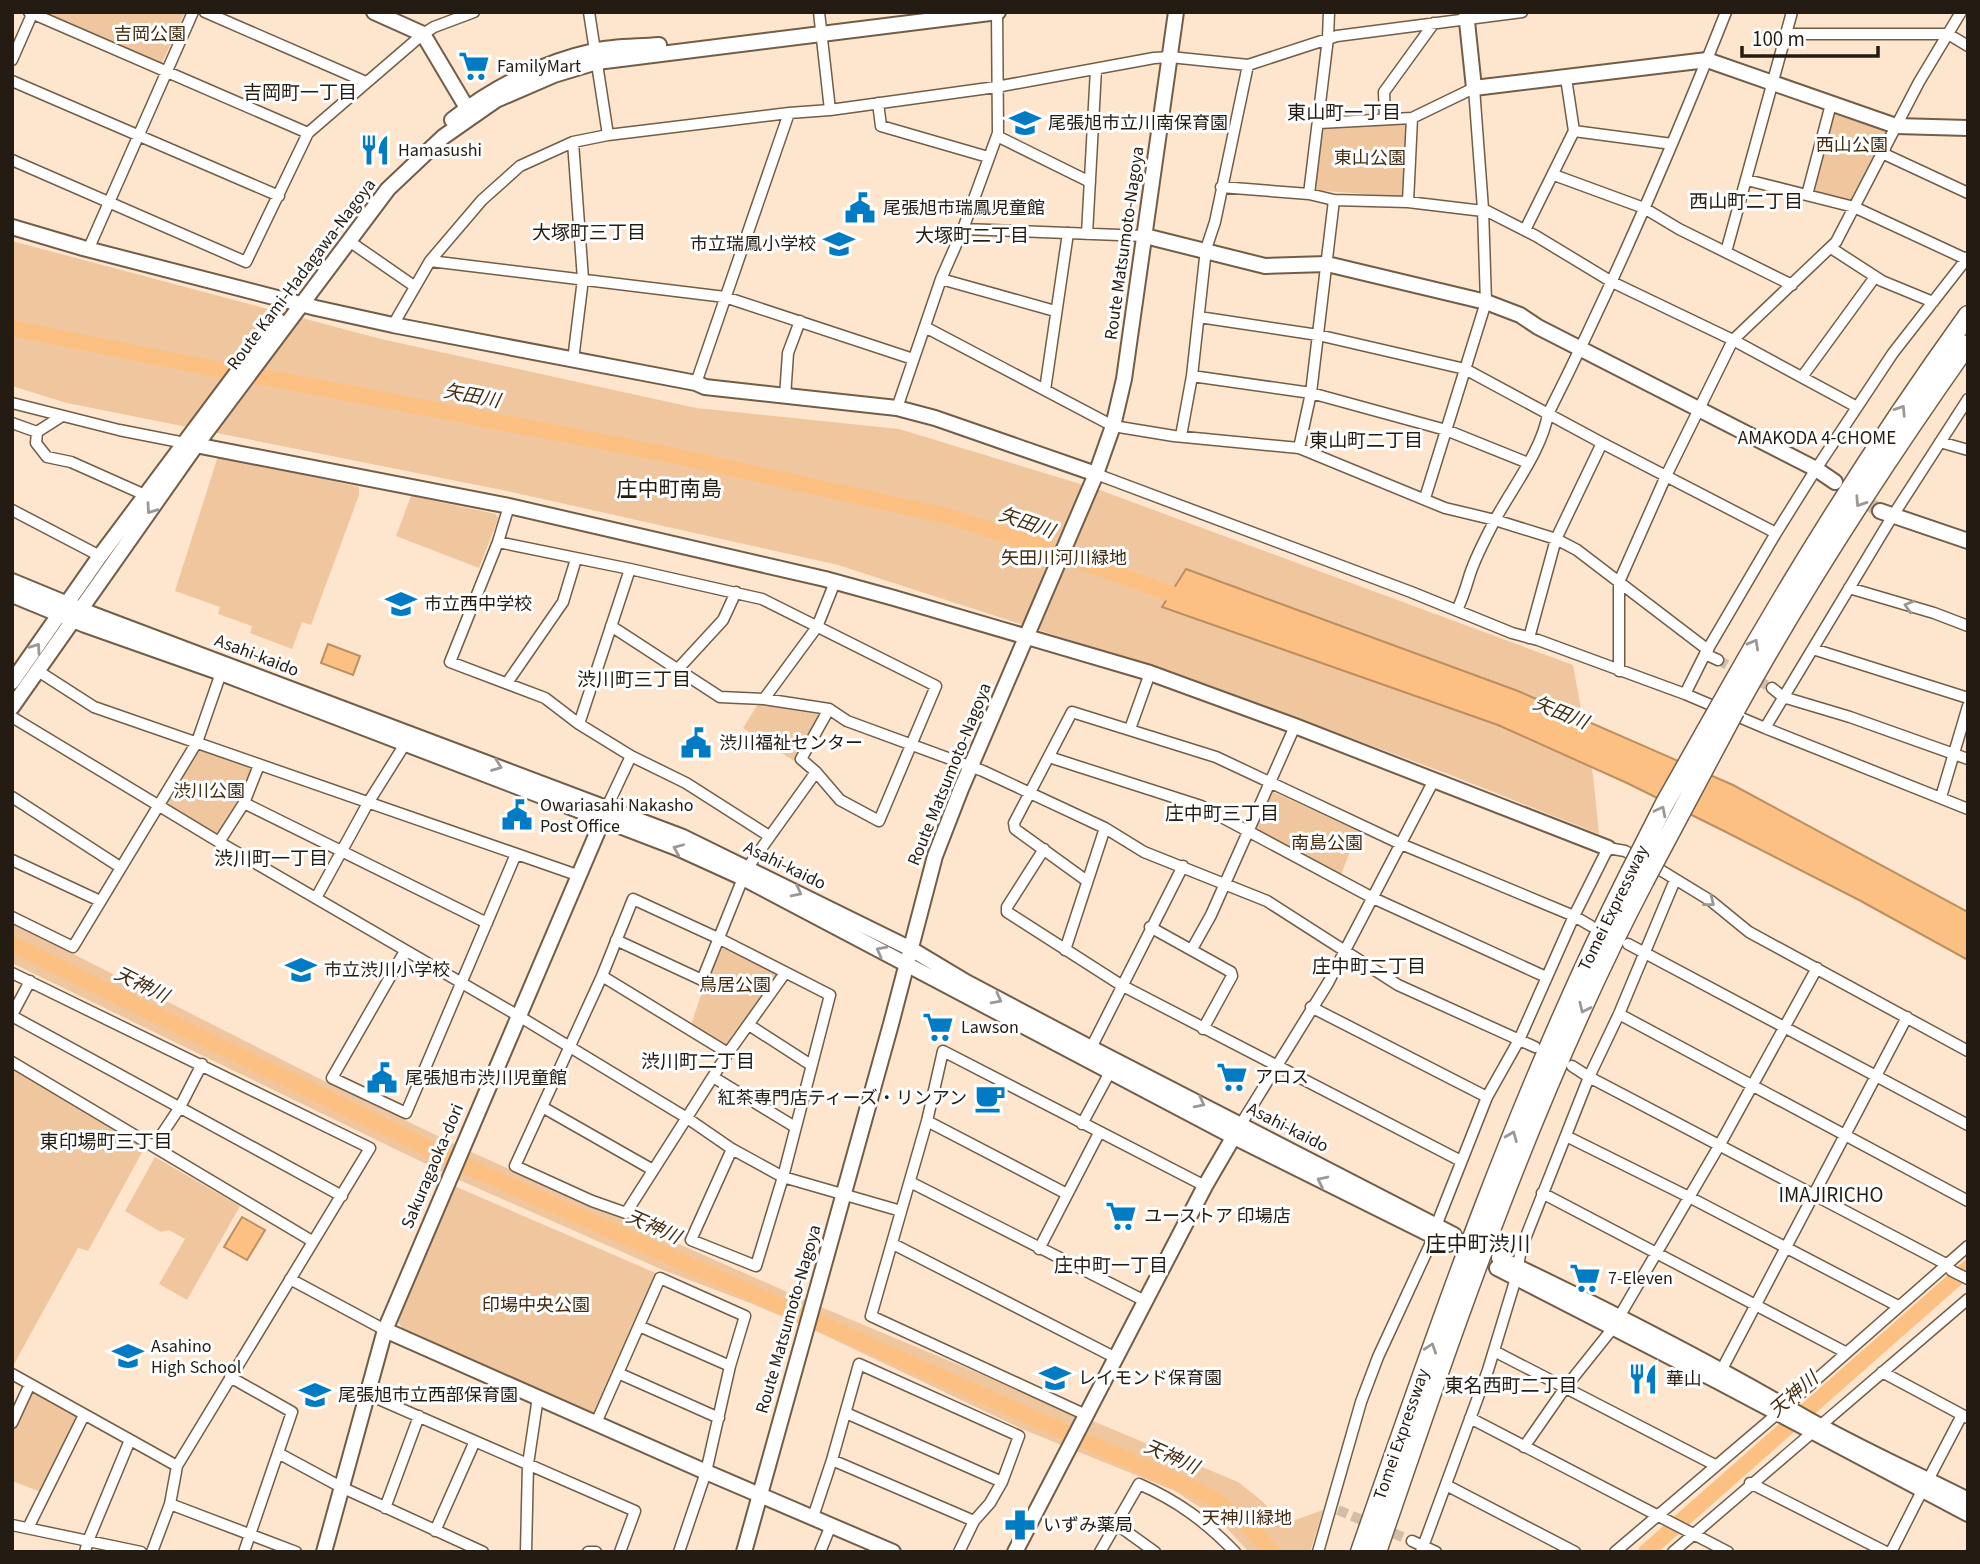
<svg xmlns="http://www.w3.org/2000/svg" width="1980" height="1564" font-family="'Source Sans 3','Noto Sans JP',sans-serif">
<style>
.green{fill:#f0c69e}
.water{fill:#fdc083;stroke:#bc8f61;stroke-width:2}
.lines{fill:none;stroke-linecap:round;stroke-linejoin:round}
.river{stroke:#fdc083;stroke-width:16}
.street-tunnel{stroke:#d2bda8;stroke-width:10;stroke-dasharray:10 5;stroke-linecap:butt}
.secondary-tunnel{stroke:#d2bda8;stroke-width:14;stroke-dasharray:14 7;stroke-linecap:butt}
.street-casing{stroke:#725d48;stroke-width:13}
.secondary-casing{stroke:#725d48;stroke-width:18}
.highway-casing{stroke:#725d48;stroke-width:21}
.street{stroke:#fff;stroke-width:10}
.secondary{stroke:#fff;stroke-width:14}
.highway{stroke:#fff;stroke-width:18}
.highway-bridge-casing{stroke:#725d48;stroke-width:21;stroke-linecap:butt}
.highway-bridge{stroke:#fff;stroke-width:18}
.oneway{stroke:#9c9995}
.labels{text-anchor:middle;stroke-width:6;stroke-linejoin:round;paint-order:stroke}
.park-label{font-size:18px;fill:#442c11;stroke:#fff}
.poi-label{font-size:18px;fill:#241c13;stroke:#fff;text-anchor:start}
.street-label{font-size:18px;fill:#241c13;stroke:#fff}
.neighbourhood-label{font-size:19px;fill:#241c13;stroke:#fff}
.water-label{font-size:19px;font-style:italic;fill:#462d12;stroke:#fff}
.quarter-label{font-size:21px;fill:#241c13;stroke:#fff}
</style>
<rect width="100%" height="100%" fill="#fee5cd"/>
<!-- green -->
<path class="green" d="M41 12H185L162 63Z
M1833 109 1890 128 1853 203 1812 192Z
M1408 121 1404 197 1313 190 1322 125Z
M12 241 381 339 696 408 899 429 1097 489 1573 665 1593 775 1599 834 1448 774 1203 683 838 565 507 491 67 403 12 386Z
M218 456 359 487V495L311 625 302 622 292 649 250 633 252 626 218 614 220 607 175 591Z
M411 496 496 514 498 519 479 568 396 536Z
M758 704 821 715 794 761 743 728Z
M198 747 253 768 240 801 217 836 164 805Z
M1271 791 1358 831 1340 877 1255 829Z
M12 923 330 1084 469 1151 821 1307 1238 1482 1262 1501 1284 1524 1323 1510 1310 1552H1249L1218 1519 1175 1491 1022 1429 818 1332 750 1303 663 1270 457 1179 12 963Z
M722 943 778 974 727 1048 691 1025 705 983Z
M12 1069 145 1147 88 1251 78 1248 14 1364 12 1363Z
M155 1157 240 1206 187 1300 159 1284 185 1239 169 1230 161 1232 125 1211Z
M452 1185 658 1274 594 1415 404 1330 395 1318Z
M31 1389 78 1416 41 1492 12 1481V1433Z"/>
<!-- water -->
<path class="water" d="M1186 569 1518 691 1733 785 1968 912V960L1859 900 1724 831 1627 783 1498 725 1162 607Z
M328 644 360 656 353 675 321 663Z
M242 1217 265 1230 247 1260 224 1247Z"/>
<g class="lines">
<!-- river -->
<path class="river" d="M12 328 200 366 301 384 666 454 947 516 1025 541 1191 601
M12 944 448 1158 1211 1497 1242 1519 1272 1552
M1646 1552 1968 1268"/>
<!-- street-tunnel -->
<path class="street-tunnel" d="M1718 660 1772 688
M1338 1510 1412 1541"/>
<!-- secondary-tunnel -->
<path class="secondary-tunnel" d="M1835 482 1880 511"/>
<!-- street casing -->
<g class="street-casing">
<path id="street" d="M29 12 308 133
M205 12 366 82
M589 12 608 135
M819 12 830 110
M1786 34H1948L1968 46
M12 60 33 12
M12 81 279 196
M878 103 881 126 988 157
M1385 118 1384 92 1434 23
M1319 123 1412 118 1474 88 1483 209 1486 302 1425 498
M1574 131 1672 144
M997 136 1090 182
M573 142 583 279 573 360
M1882 153 1968 193
M12 160 246 262 308 133 423 34 434 27 474 12
M1554 175 1644 208 1679 229 1792 285
M1747 180 1854 207 1966 259
M1221 187 1309 194 1334 200 1408 202 1483 211
M1309 194 1328 38 1329 12
M1807 195 1831 104
M1408 202 1412 118
M1483 209 1536 236 1612 282 1733 340 1857 407
M963 229 1145 236
M1525 230 1574 131 1566 78
M1087 234 1096 69
M349 241 414 286
M1831 248 1882 281 1933 302
M88 250 193 12
M1726 252 1792 12
M430 261 725 297 913 359
M941 279 1055 311
M1199 317 1318 335 1465 369 1602 443 1776 533
M393 325 430 261 482 200 520 166 573 142 608 135 789 113 830 110 996 87 1154 58 1170 57 1248 65 1337 36 1522 12
M925 327 1113 426 1174 436 1299 448 1445 508 1495 520 1556 539 1577 550 1708 650
M1192 376 1311 393 1446 430 1528 463
M1802 377 1875 277
M696 383 789 113
M1045 390 1068 233
M785 397 788 353 800 321
M12 403 119 430 185 443
M897 408 941 279 963 229 998 133 997 12
M12 423 37 432 62 416
M37 432 36 443 47 457 71 462 145 495
M1181 436 1192 376 1206 249 1215 222 1248 65
M1940 442 1968 450
M1299 448 1311 393 1334 200
M1096 474 1411 592 1512 633 1538 640 1685 694 1765 728 1968 809
M509 506 498 542 450 662 545 698 579 724 631 756 686 783 769 836
M12 510 100 556
M498 542 630 569 762 599 936 686 879 821 840 800 816 772 801 759 829 709
M1849 588 1934 613 1968 626
M1457 610C1463 598 1466 587 1470 574 1476 556 1486 537 1495 520 1512 488 1542 450 1548 414 1614 283 1672 148 1726 12
M611 626 720 697 764 699 829 709 847 721 983 771 1105 828 1144 852 1267 901 1398 985 1535 1047
M1529 638 1556 539 1602 443
M1813 649 1968 698
M1705 654 1718 660
M677 670 723 620 736 592
M38 671 94 707 577 875
M1619 671V582L1666 476 1733 340 1836 242 1919 82 1961 12
M507 683 563 602 576 559
M1772 688 1783 697 1850 717 1968 759
M1685 694 1705 654 1776 533 1816 469 1893 353 1968 257
M764 699 817 627 835 582
M12 717 219 842 517 1015 687 1118 732 1149 783 1177 901 1211
M579 724 630 569
M1765 728 1892 517 1968 399
M1130 729 1150 673
M1049 757 1201 806 1373 898 1546 977
M12 797 120 867
M1941 797 1968 706
M244 803 487 923
M607 807 631 756
M219 842 244 803 259 765
M1044 849 1007 907V912L1121 985 1461 1161
M12 860 100 901
M748 867 816 772
M1087 881 1015 829 1014 823 1072 712 1216 757 1401 844 1574 916 1591 926
M316 898 368 803 405 744
M12 917 73 947 197 742 221 673
M1150 927 1231 972 1232 976 1203 1029
M616 940 702 980 743 878
M1628 944 1968 1125
M1192 949 1211 915 1295 726
M1065 950 1105 828
M405 951 332 1078 406 1113 516 854
M12 973 370 1148 177 1466 170 1504 152 1552
M602 976 728 1053
M1311 1007 1487 1097
M1619 1014 1968 1201
M12 1015 30 981
M12 1016 342 1196
M749 1025 811 1065
M1091 1048 1183 866
M12 1062 312 1241
M1572 1066 1589 1077 1946 1264 1952 1271 1968 1279
M713 1077 795 1127
M544 1108 653 1170
M927 1121 1067 1194
M1082 1124 1110 1072
M1241 1124 1328 983 1434 780
M1566 1136 1689 1197 1898 1306
M154 1146 180 1107 202 1064
M732 1149 691 1240 756 1266 783 1177 830 995 720 939 633 899 602 976 515 1166 592 1201 626 1213 728 1053 785 973
M910 1182 1145 1301
M1542 1193 1845 1352
M1436 1226 1487 1097 1519 1040 1574 916 1608 848 1625 851 1662 871 1711 901 1749 932 1968 1051
M893 1244 1116 1358
M1039 1249 1099 1133
M290 1279 385 1330
M1619 1317 1719 1146 1817 968
M639 1326 730 1366
M1494 1351 1715 1465
M1721 1371 1907 1017
M1882 1372 1968 1418
M618 1373 719 1418
M12 1374 177 1466
M230 1377 292 1412 244 1552
M367 1394 635 1511 620 1552
M846 1413 1002 1482
M1086 1415 871 1316 927 1121 943 1051 1205 1186
M1470 1418 1728 1552
M12 1423 30 1384
M596 1423 660 1278 745 1316 730 1366 706 1472 679 1552
M1524 1447 1565 1388 1613 1328
M278 1453 341 1487 483 1552
M832 1460 974 1521
M1928 1480 1962 1415
M1750 1483 1886 1552
M1446 1485 1575 1552
M170 1504 296 1552
M385 1508 419 1416
M813 1517 832 1460 859 1364 1019 1436 1002 1482 990 1503 974 1521 959 1552
M1116 1524 1155 1552
M12 1525 141 1552
M28 1528 84 1415
M435 1531 475 1441
M1412 1541 1436 1552
M85 1552 88 1541 130 1440
M526 1552 528 1464 538 1397
M588 1552H596
M820 1552 831 1525
M1100 1552 1139 1484C1178 1501 1206 1522 1235 1552
M1318 1552 1361 1402 1378 1357 1434 1236
M1421 1552 1488 1370 1516 1278 1521 1249 1589 1077 1619 1014 1675 880
M1615 1552 1777 1414 1968 1246
M1673 1552 1968 1299
M1891 1552 1922 1491"/>
</g>
<!-- secondary casing -->
<g class="secondary-casing">
<path id="secondary" d="M374 12 423 34 467 108
M1466 12 1474 88 1707 60 1896 126 1968 128
M452 120C492 88 543 62 594 51 614 46 638 47 659 45
M12 227 83 248 316 308 393 325 696 383 705 387 897 408 935 418 1096 474
M1145 236 1265 266 1327 264 1486 302 1520 315 1538 327 1816 469 1835 482
M185 443 509 506 825 579 894 598 1150 673 1295 726 1608 848
M1880 511 1968 541
M12 581 92 614 683 837 911 949 966 982 1091 1048 1454 1235
M12 595 85 625 221 673 677 848 743 878 1234 1137 1449 1244
M12 682 100 556 277 319
M12 707 197 444 388 189 443 137 496 100 554 75 597 62 998 12
M1499 1258C1600 1306 1700 1357 1797 1413 1852 1445 1911 1471 1968 1500
M1497 1268 1717 1381 1968 1514
M385 1330 706 1472 893 1552
M324 1552 385 1330 606 812
M744 1552 891 1024 935 856 961 789 1096 474 1113 426 1124 379 1176 12
M1015 1552 1205 1186 1237 1131"/>
</g>
<!-- highway casing -->
<g class="highway-casing">
<path id="highway" d="M1721 704C1796 570 1878 440 1968 315
M1735 711C1805 584 1884 463 1968 344
M1360 1552C1440 1321 1520 1090 1630 872
M1377 1552C1455 1324 1533 1094 1645 880"/>
</g>
<!-- street -->
<use href="#street" class="street"/>
<!-- secondary -->
<use href="#secondary" class="secondary"/>
<!-- highway -->
<use href="#highway" class="highway"/>
<!-- highway-bridge casing -->
<g class="highway-bridge-casing">
<path id="highway-bridge" d="M1630 872 1665 803 1721 704
M1645 880 1735 711"/>
</g>
<!-- highway-bridge -->
<use href="#highway-bridge" class="highway-bridge"/>
</g>
<!-- one-way arrows -->
<defs><path id="oneway-chevron" d="M-2-3.5L2.5 0L-2 3.5" fill="none" stroke-width="1.6" stroke-linecap="round" stroke-linejoin="round" transform="scale(1.75)"/></defs>
<g class="oneway">
<use href="#oneway-chevron" transform="translate(1901 410) rotate(-57)"/>
<use href="#oneway-chevron" transform="translate(1860 502) rotate(123)"/>
<use href="#oneway-chevron" transform="translate(151 509) rotate(125)"/>
<use href="#oneway-chevron" transform="translate(1909 606) rotate(-164)"/>
<use href="#oneway-chevron" transform="translate(1754 644) rotate(-61)"/>
<use href="#oneway-chevron" transform="translate(36 648) rotate(-55)"/>
<use href="#oneway-chevron" transform="translate(497 766) rotate(21)"/>
<use href="#oneway-chevron" transform="translate(1661 811) rotate(-63)"/>
<use href="#oneway-chevron" transform="translate(678 849) rotate(-157)"/>
<use href="#oneway-chevron" transform="translate(797 892) rotate(27)"/>
<use href="#oneway-chevron" transform="translate(1710 902) rotate(38)"/>
<use href="#oneway-chevron" transform="translate(881 951) rotate(-152)"/>
<use href="#oneway-chevron" transform="translate(997 999) rotate(28)"/>
<use href="#oneway-chevron" transform="translate(1584 1008) rotate(115)"/>
<use href="#oneway-chevron" transform="translate(1200 1103) rotate(27)"/>
<use href="#oneway-chevron" transform="translate(1512 1136) rotate(-68)"/>
<use href="#oneway-chevron" transform="translate(1322 1181) rotate(-154)"/>
<use href="#oneway-chevron" transform="translate(1431 1348) rotate(-71)"/>
</g>
<!-- icons -->
<defs>
<g id="supermarket-bare" transform="scale(2.415)"><path d="M-6-5.5h2.5l.6 2H6L4.5 2H-2.5L-4.4-4H-6ZM-1.5 3.2a1.3 1.3 0 1 0 .1 0ZM3 3.2a1.3 1.3 0 1 0 .1 0Z" fill="#017bc4" stroke="#fff" stroke-width="2.5" paint-order="stroke"/></g>
<g id="school-bare" transform="scale(2.415)"><path d="M0-5L7-2L0 1L-7-2ZM-4 1L0 2.5L4 1V4Q0 6-4 4Z" fill="#017bc4" stroke="#fff" stroke-width="2.5" paint-order="stroke"/></g>
<g id="restaurant-bare" transform="scale(2.415)"><path d="M-5-6h1v4h1v-4h1v4h1v-4h1v5L-1.5 .5V6h-2V.5L-5-1ZM5-6V6H3V1.5H1.5Q1.5-4 5-6Z" fill="#017bc4" stroke="#fff" stroke-width="2.5" paint-order="stroke"/></g>
<g id="civic-bare" transform="scale(2.415)"><path d="M-.6-6.5H3V-4.5H.6V-3L4-1V1h2V6H-6V1h2V-1L-.6-3ZM-1.2 2.5V6h2.4V2.5Z" fill="#017bc4" stroke="#fff" stroke-width="2.5" paint-order="stroke"/></g>
<g id="cafe-bare" transform="scale(2.415)"><path d="M-5.5-4.5H6V0H3Q3 3.5 0 3.5H-2.5Q-5.5 3.5-5.5 0ZM3-3.2v2h1.7v-2ZM-6 4.5H4V6H-6Z" fill="#017bc4" stroke="#fff" stroke-width="2.5" paint-order="stroke"/></g>
<g id="pharmacy-bare" transform="scale(2.415)"><path d="M-2-6h4v4h4v4h-4v4h-4v-4h-4v-4h4Z" fill="#017bc4" stroke="#fff" stroke-width="2.5" paint-order="stroke"/></g>
</defs>
<g fill-rule="evenodd">
<use href="#supermarket-bare" x="474" y="66"/>
<use href="#school-bare" x="1025" y="123"/>
<use href="#restaurant-bare" x="375" y="150"/>
<use href="#civic-bare" x="860" y="208"/>
<use href="#school-bare" x="839" y="244"/>
<use href="#school-bare" x="401" y="604"/>
<use href="#civic-bare" x="696" y="743"/>
<use href="#civic-bare" x="517" y="815"/>
<use href="#school-bare" x="301" y="970"/>
<use href="#supermarket-bare" x="938" y="1027"/>
<use href="#supermarket-bare" x="1232" y="1077"/>
<use href="#civic-bare" x="382" y="1078"/>
<use href="#cafe-bare" x="990" y="1098"/>
<use href="#supermarket-bare" x="1121" y="1216"/>
<use href="#supermarket-bare" x="1585" y="1278"/>
<use href="#school-bare" x="128" y="1356"/>
<use href="#school-bare" x="1055" y="1378"/>
<use href="#restaurant-bare" x="1643" y="1379"/>
<use href="#school-bare" x="315" y="1395"/>
<use href="#pharmacy-bare" x="1020" y="1525"/>
</g>
<g class="labels">
<!-- park labels -->
<g class="park-label">
<text x="150" y="40">吉岡公園</text>
<text x="1852" y="151">西山公園</text>
<text x="1370" y="164">東山公園</text>
<text x="1064" y="564">矢田川河川緑地</text>
<text x="209" y="797">渋川公園</text>
<text x="1327" y="849">南島公園</text>
<text x="735" y="991">鳥居公園</text>
<text x="536" y="1311">印場中央公園</text>
<text x="1247" y="1524">天神川緑地</text>
</g>
<!-- poi labels -->
<g class="poi-label">
<text x="497" y="72">FamilyMart</text>
<text x="1048" y="129">尾張旭市立川南保育園</text>
<text x="398" y="156">Hamasushi</text>
<text x="883" y="214">尾張旭市瑞鳳児童館</text>
<text x="816" y="250" text-anchor="end">市立瑞鳳小学校</text>
<text x="424" y="610">市立西中学校</text>
<text x="719" y="749">渋川福祉センター</text>
<text x="540" y="811">Owariasahi Nakasho<tspan x="540" dy="21">Post Office</tspan></text>
<text x="324" y="976">市立渋川小学校</text>
<text x="961" y="1033">Lawson</text>
<text x="1255" y="1083">アロス</text>
<text x="405" y="1084">尾張旭市渋川児童館</text>
<text x="967" y="1104" text-anchor="end">紅茶専門店ティーズ・リンアン</text>
<text x="1144" y="1222">ユーストア 印場店</text>
<text x="1608" y="1284">7-Eleven</text>
<text x="151" y="1352">Asahino<tspan x="151" dy="21">High School</tspan></text>
<text x="1078" y="1384">レイモンド保育園</text>
<text x="1666" y="1385">華山</text>
<text x="338" y="1401">尾張旭市立西部保育園</text>
<text x="1043" y="1531">いずみ薬局</text>
</g>
<!-- street labels -->
<g class="street-label">
<text transform="translate(1124 243) rotate(-82)" y="6">Route Matsumoto-Nagoya</text>
<text transform="translate(301 274) rotate(-53)" y="6">Route Kami-Hadagawa-Nagoya</text>
<text transform="translate(257 655) rotate(21)" y="6">Asahi-kaido</text>
<text transform="translate(949 774) rotate(-68)" y="6">Route Matsumoto-Nagoya</text>
<text transform="translate(785 865) rotate(26)" y="6">Asahi-kaido</text>
<text transform="translate(1613 908) rotate(-64)" y="6">Tomei Expressway</text>
<text transform="translate(1288 1127) rotate(27)" y="6">Asahi-kaido</text>
<text transform="translate(432 1166) rotate(-67)" y="6">Sakuragaoka-dori</text>
<text transform="translate(788 1319) rotate(-74)" y="6">Route Matsumoto-Nagoya</text>
<text transform="translate(1401 1434) rotate(-71)" y="6">Tomei Expressway</text>
</g>
<!-- neighbourhood labels -->
<g class="neighbourhood-label">
<text x="300" y="99">吉岡町一丁目</text>
<text x="1344" y="119">東山町一丁目</text>
<text x="1746" y="208">西山町二丁目</text>
<text x="589" y="239">大塚町三丁目</text>
<text x="972" y="242">大塚町二丁目</text>
<text x="1817" y="444">AMAKODA 4-CHOME</text>
<text x="1366" y="447">東山町二丁目</text>
<text x="634" y="686">渋川町三丁目</text>
<text x="1222" y="820">庄中町三丁目</text>
<text x="271" y="865">渋川町一丁目</text>
<text x="1369" y="973">庄中町二丁目</text>
<text x="698" y="1068">渋川町二丁目</text>
<text x="106" y="1148">東印場町三丁目</text>
<text x="1111" y="1272">庄中町一丁目</text>
<text x="1511" y="1392">東名西町二丁目</text>
</g>
<!-- water labels -->
<g class="water-label">
<text transform="translate(472 395) rotate(11)" y="7">矢田川</text>
<text transform="translate(1027 522) rotate(19)" y="7">矢田川</text>
<text transform="translate(1561 712) rotate(22)" y="7">矢田川</text>
<text transform="translate(142 984) rotate(26)" y="7">天神川</text>
<text transform="translate(654 1226) rotate(24)" y="7">天神川</text>
<text transform="translate(1793 1394) rotate(-41)" y="7">天神川</text>
<text transform="translate(1172 1456) rotate(24)" y="7">天神川</text>
</g>
<!-- quarter labels -->
<g class="quarter-label">
<text x="669" y="496">庄中町南島</text>
<text x="1831" y="1202">IMAJIRICHO</text>
<text x="1478" y="1251">庄中町渋川</text>
</g>
</g>
<!-- border -->
<rect width="1980" height="1564" fill="none" stroke="#241c13" stroke-width="28"/>
<!-- scale -->
<path d="M1742 46v10h136v-10" fill="none" stroke="#241c13" stroke-width="3.5"/>
<text x="1752" y="46" font-size="21" fill="#241c13" stroke="#ffffff" stroke-width="5" paint-order="stroke">100 m</text>
</svg>
